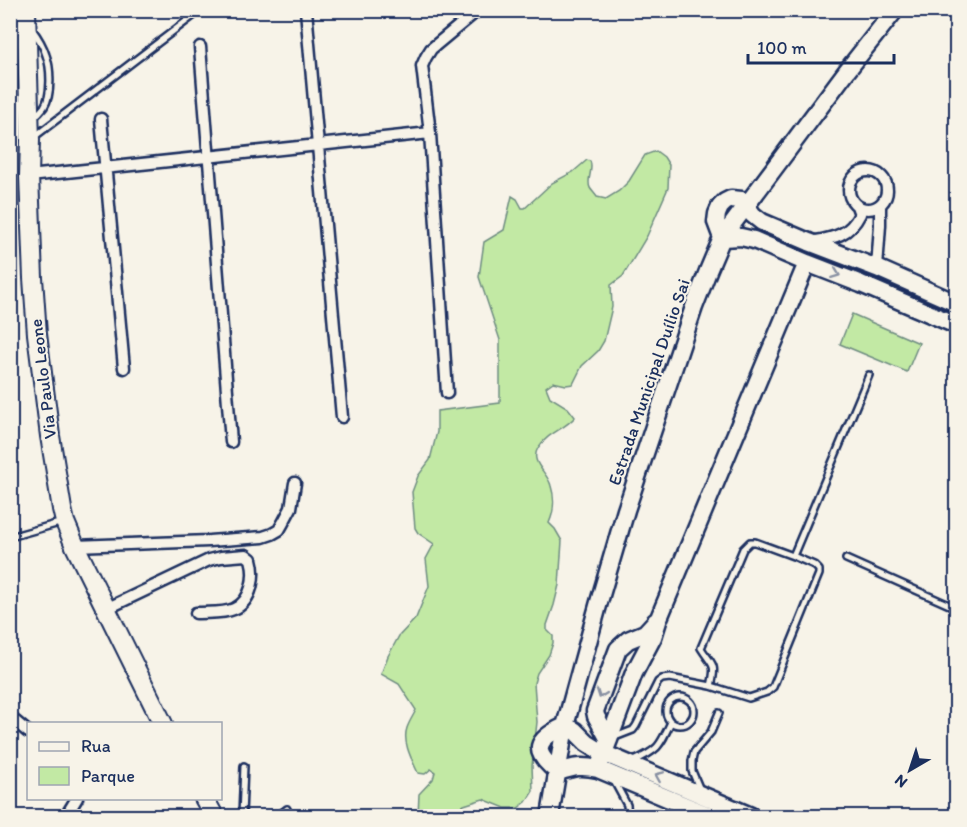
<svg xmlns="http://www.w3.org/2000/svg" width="967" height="827" font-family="Itim,sans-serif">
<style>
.green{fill:#c2e9a4;stroke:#6e8c81;stroke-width:1.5}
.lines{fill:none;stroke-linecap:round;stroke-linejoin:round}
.lane-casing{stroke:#1b2f5e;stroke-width:10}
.street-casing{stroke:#1b2f5e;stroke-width:15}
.secondary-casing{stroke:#1b2f5e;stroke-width:21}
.primary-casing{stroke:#1b2f5e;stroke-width:22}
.lane{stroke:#f7f3e8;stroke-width:5}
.street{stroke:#f7f3e8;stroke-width:10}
.secondary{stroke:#f7f3e8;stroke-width:16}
.primary{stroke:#f7f3e8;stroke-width:18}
.oneway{stroke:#8991a3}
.labels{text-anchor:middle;stroke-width:4.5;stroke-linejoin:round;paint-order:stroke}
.street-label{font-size:18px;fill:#1b2f5e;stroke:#f7f3e8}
</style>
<rect width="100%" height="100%" fill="#f7f3e8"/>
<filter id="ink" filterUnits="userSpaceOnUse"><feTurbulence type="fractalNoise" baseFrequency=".0167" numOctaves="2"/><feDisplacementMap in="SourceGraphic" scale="12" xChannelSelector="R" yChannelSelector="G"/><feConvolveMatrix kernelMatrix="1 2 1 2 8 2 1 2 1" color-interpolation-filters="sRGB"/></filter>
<g filter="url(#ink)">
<!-- green -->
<path class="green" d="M656 151 664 157 669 165 668 188 647 236 623 276 611 285 612 307 604 341 598 351 582 366 573 384 566 385 553 382 546 387 550 397 568 408 575 417C565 429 546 434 538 448 529 463 548 472 551 486 555 498 554 512 549 523L555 529 562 541 559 585 554 605 547 625V630L553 636V643L549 655 537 673 534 683 537 722 532 766 533 791 526 802 518 808H505L483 799 464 805 448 816H418L419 794 433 779 435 772 431 769 425 774 418 773C412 760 402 742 407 728 409 722 413 716 416 710L399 684 381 674 388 656 399 636 416 618 429 586 426 559 434 544 418 533 415 528 412 492 418 476 430 460 437 432V411L500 403V340L479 277 484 242 504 230 512 196 517 199 522 208H525L552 183 573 172 587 160 590 161C594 170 586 179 590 188 592 191 595 194 597 197L606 199 619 191 629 181 645 155Z
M852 314 919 343 907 372 840 344Z"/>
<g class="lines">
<!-- lane casing -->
<g class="lane-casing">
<path id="lane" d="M32 29C38 37 43 45 46 55 51 68 52 95 44 107 41 111 37 115 33 118
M34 137 201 10
M10 537 63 522
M846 559 956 608
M711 686C717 662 712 666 701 648L743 549 750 542H755L793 556
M666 711a14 14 0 1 1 28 0a14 14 0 1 1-28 0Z
M615 737 633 730 636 726 658 682 662 679 670 678 711 686 749 698 767 692 773 687 819 574V570L814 565 793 556 869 375
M632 762C658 750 659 748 671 722
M614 781 627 805 628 816
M700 790 692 771V761L694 752 711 732 719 713
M242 816 244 766
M278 816 287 809
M678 816 691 812"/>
</g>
<!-- street casing -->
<g class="street-casing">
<path id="street" d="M306 10 342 417
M200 47 231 442
M101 119 124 368
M849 190a19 19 0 1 1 38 0a19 19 0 1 1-38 0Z
M29 176 430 133
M811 242C833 238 849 236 860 214L857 206
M877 268 880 225V205
M447 393 430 133 422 66 426 57 431 49 478 10
M75 546 209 541 263 537 272 534 279 530 283 523 291 508 295 483
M106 609 209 560 221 557 246 555 251 559C256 576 252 601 234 609 223 614 208 612 196 613
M10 717 28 732
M66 816 77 798"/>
</g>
<!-- secondary casing -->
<g class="secondary-casing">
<path id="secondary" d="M956 303 877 268 809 242 762 222 753 215 742 200 731 199 725 202 720 207 717 214 716 222 722 238 741 237 754 240 807 263 861 284 956 325
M609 740 596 716 595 711 618 649 628 640 645 633 656 621
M598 769 634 673 653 637 659 618 807 263
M558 772C530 751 536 739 565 726L574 730 587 743 603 753 751 816
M558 772C574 767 581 765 598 769L710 816
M550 816 565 726 599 602 626 510 694 307 708 271 722 238 846 72 895 10"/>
</g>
<!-- primary casing -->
<g class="primary-casing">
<path id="primary" d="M26 10 30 140 29 176 33 278 37 334 50 436 62 509 65 522 75 546 163 724
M204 798 214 816"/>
</g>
<!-- lane -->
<use href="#lane" class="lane"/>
<!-- street -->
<use href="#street" class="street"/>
<!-- secondary -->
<use href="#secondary" class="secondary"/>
<!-- primary -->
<use href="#primary" class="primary"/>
</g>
<!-- one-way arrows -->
<defs><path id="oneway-chevron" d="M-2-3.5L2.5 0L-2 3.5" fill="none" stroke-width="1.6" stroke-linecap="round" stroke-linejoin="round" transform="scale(1.5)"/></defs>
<g class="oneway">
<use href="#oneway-chevron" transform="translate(836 274) rotate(21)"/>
<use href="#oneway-chevron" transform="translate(601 694) rotate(110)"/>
<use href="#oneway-chevron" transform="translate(659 776) rotate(-157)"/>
</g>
</g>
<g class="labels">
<!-- street labels -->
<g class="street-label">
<text transform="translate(43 379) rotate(-97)" y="6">Via Paulo Leone</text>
<text transform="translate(649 382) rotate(-71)" y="6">Estrada Municipal Duílio Sai</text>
</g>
</g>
<!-- margin -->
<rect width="967" height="827" fill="none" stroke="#f7f3e8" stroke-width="36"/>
<rect x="18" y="18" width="931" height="791" fill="none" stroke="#1b2f5e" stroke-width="2" filter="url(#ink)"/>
<!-- legend -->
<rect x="27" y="722" width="195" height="78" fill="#f7f3e8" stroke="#9fa5b1" stroke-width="1.5"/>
<rect x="39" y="742" width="30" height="9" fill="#f7f3e8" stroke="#9fa5b1" stroke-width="1.5"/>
<text x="81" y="752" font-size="18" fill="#1b2f5e">Rua</text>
<rect x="39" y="767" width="30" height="18" fill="#c2e9a4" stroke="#9fa5b1" stroke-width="1.5"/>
<text x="81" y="782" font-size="18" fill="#1b2f5e">Parque</text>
<!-- north arrow -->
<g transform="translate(910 770) rotate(219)" stroke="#f7f3e8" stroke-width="4.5" paint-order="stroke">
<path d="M0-4.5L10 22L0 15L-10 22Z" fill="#1b2f5e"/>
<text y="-9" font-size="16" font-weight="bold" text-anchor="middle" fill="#1b2f5e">N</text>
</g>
<!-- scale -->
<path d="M748 54v9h146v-9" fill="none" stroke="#1b2f5e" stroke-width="3"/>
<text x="757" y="54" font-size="18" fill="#1b2f5e" stroke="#f7f3e8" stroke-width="4.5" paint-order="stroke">100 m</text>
</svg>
